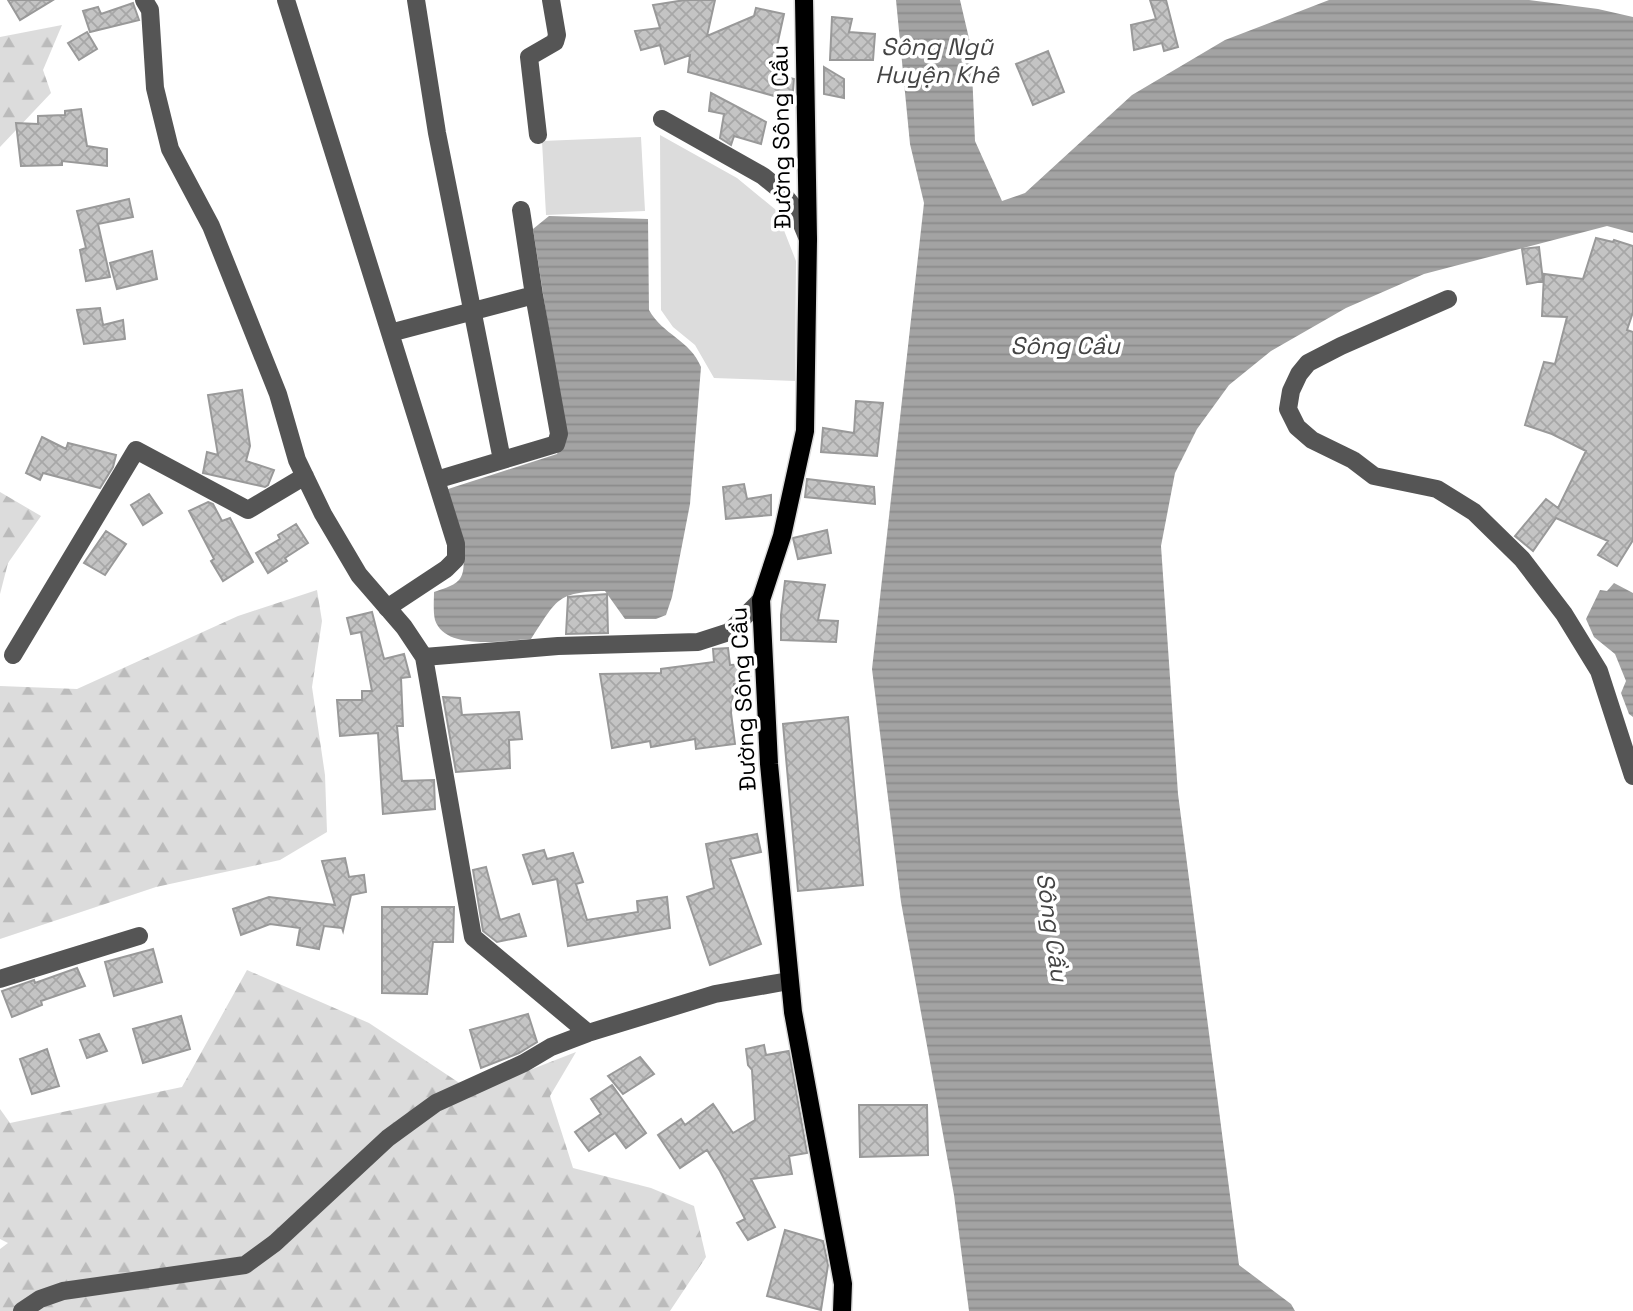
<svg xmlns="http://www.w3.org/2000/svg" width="1633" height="1311" font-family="'Space Grotesk',sans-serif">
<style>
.green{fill:#dcdcdc}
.forest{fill:url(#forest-firs)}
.water{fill:url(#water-rules)}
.building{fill:url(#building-cross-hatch);stroke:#999;stroke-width:2}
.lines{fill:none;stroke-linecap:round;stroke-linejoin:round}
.major-casing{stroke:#dbdbdb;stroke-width:21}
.minor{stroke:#555;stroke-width:18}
.major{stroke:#000;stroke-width:18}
.labels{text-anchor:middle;stroke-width:7;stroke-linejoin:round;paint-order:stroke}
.street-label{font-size:23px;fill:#000;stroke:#fff}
.water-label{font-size:24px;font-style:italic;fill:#444;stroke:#fff}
</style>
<defs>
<pattern id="forest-firs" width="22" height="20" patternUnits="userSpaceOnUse" patternTransform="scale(1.75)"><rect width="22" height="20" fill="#dcdcdc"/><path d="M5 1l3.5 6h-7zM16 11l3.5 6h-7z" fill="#bbb"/></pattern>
<pattern id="water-rules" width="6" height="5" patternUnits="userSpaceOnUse" patternTransform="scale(1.75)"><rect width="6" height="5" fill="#a3a3a3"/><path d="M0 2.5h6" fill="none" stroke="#8b8b8b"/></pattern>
<pattern id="building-cross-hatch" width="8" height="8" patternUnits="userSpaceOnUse" patternTransform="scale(1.75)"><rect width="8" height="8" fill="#c4c4c4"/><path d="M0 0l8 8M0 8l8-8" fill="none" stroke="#a7a7a7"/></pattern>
</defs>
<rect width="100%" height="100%" fill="#fff"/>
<!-- green -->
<path class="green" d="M660 135 737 178 776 210 796 261 795 381 714 378 695 345 673 327 661 310Z
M641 137 645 211 546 215 542 141Z"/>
<!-- forest -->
<path class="forest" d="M62 25 43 70 51 93 0 147V37Z
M0 492 41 516 8 563 0 594Z
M317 590 322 621 312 687 325 775 327 832 280 860 156 887 0 939V686L77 689 238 616Z
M247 970 369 1023 473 1092 576 1052 550 1096 573 1168 651 1188 694 1206 706 1257 670 1311H0V1249L8 1243 0 1239V1109L10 1123 182 1087Z"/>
<!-- water -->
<path class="water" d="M896 0H960L971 47 975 141 1002 201 1025 193 1132 95 1225 40 1329 0H1529L1598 9 1633 17V233L1607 226 1424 274 1346 308 1271 351 1229 385 1197 429 1175 473 1161 546 1178 794 1239 1265 1291 1304 1295 1311H969L954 1195 901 902 872 669 924 203 910 144Z
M549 216 648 219 649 310C663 335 690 340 701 367L690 504 672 597 666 615 656 619H625L605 591C556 592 557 600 531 639 506 640 446 652 435 620 433 612 434 600 434 592 442 589 452 587 459 580 473 565 451 510 445 490L557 454 565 435 533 229Z
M1614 583 1633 593V717L1629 714 1621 693 1626 681 1615 654 1594 637 1586 619 1600 590 1607 591Z"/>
<!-- building -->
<path class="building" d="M8 0H53L20 20Z
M685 0H715L707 36 754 16 756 8 784 14 771 73 794 79 792 101 688 72 690 55 665 64 660 45 641 50 635 31 660 28 653 5Z
M1150 0H1166L1178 47 1164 51 1162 43 1134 50 1131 25 1156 19Z
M133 3 139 20 90 32 83 11 98 7 101 14Z
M832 17 852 19 849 32 875 34 873 60H830Z
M87 32 97 49 79 60 68 43Z
M1048 51 1064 92 1033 105 1016 64Z
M824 67 844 79V98L824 94Z
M711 93 766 122 761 144 734 136 731 145 720 138 724 114 709 111Z
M81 109 87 146 107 149V166L62 161V165L21 166 16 123 38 124V116L65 115V111Z
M129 199 133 217 98 224 110 277 86 281 80 250 86 248 77 211Z
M1596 238 1613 242 1614 240 1633 246V312L1627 330 1633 332V540L1617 566 1598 555 1608 541 1556 518 1533 551 1515 536 1546 499 1558 508 1586 451 1552 434 1525 425 1544 362 1555 364 1567 317 1542 316 1544 274 1583 279Z
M1539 247 1543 281 1527 284 1522 249Z
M152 251 157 279 117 289 110 263Z
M100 308 103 325 123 320 125 339 84 344 77 310Z
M242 390 250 446 246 461 274 470 268 485 265 487 203 473 207 452 218 455 208 395Z
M856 401 883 403 877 456 821 452 823 428 854 433Z
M42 437 66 449 68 443 116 455 113 467 100 488 43 473 40 480 26 473Z
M807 479 874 487 875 504 805 497Z
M744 484 747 499 771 495V515L726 519 723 487Z
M149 494 162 513 143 525 131 505Z
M208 502 213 504 222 521 230 518 253 562 223 581 211 561 214 559 189 511Z
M296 524 308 543 285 558 287 561 268 573 256 553 280 539 278 535Z
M827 530 831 553 798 559 793 538Z
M106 531 126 544 105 575 84 563Z
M785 581 825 585 818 620 838 621 836 642 781 640V615Z
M607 594 608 633 566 634 568 597Z
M372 612 384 659 404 654 410 677 401 678 403 726H397L402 781 434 780 435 809 383 814 378 733 340 736 337 700H362V691H372L361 632 351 634 347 618Z
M728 648 730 665 750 664 751 683 734 684 731 713 735 744 696 749 695 739 651 747 650 741 612 748 600 674 661 673V669L714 662 713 649Z
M443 697 460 698 462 715 519 712 522 739 509 740 510 768 456 772Z
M848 717 863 885 798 891 783 724Z
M757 834 761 852 730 859 761 944 710 965 687 897 714 888 706 844Z
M544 850 547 859 573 853 583 882 576 884 587 920 638 912 637 901 667 897 670 928 568 946 557 879 533 884 523 855Z
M345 858 349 877 364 875 366 892 351 895 343 931 342 928 324 926 319 949 297 945 300 928 270 924 241 935 233 909 269 897 335 905 322 861Z
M486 867 500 920 519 914 526 936 497 942 483 931 473 870Z
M382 907H454L453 942H433L427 994 382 993Z
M153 949 162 982 114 996 105 962Z
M77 968 85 986 41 1001 42 1005 12 1017 2 991 34 980 35 983Z
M528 1014 537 1042 519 1053 481 1068 470 1030Z
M181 1016 190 1049 143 1063 133 1029Z
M99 1034 107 1051 87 1058 80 1040Z
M764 1045 766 1055 789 1051 807 1153 789 1156 792 1174 751 1179 775 1227 748 1240 737 1223 745 1219 720 1171 707 1150 680 1168 658 1135 681 1119 685 1125 713 1104 733 1133 755 1120 752 1070 748 1065 746 1049Z
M47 1049 59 1086 32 1094 20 1059Z
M640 1057 654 1074 623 1094 608 1076Z
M612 1085 646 1133 626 1148 615 1133 589 1151 575 1132 601 1114 591 1099Z
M859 1105H927L928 1155 860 1157Z
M785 1230 823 1241 828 1265 821 1310 767 1296Z"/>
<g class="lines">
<!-- major casing -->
<g class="major-casing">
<path id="major" d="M804 0 808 239 805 431 782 536 761 600 769 764 793 1012 843 1284 842 1311"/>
</g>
<!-- minor -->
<path class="minor" d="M144 0 150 10 155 88 170 149 211 226 278 394 297 460 323 514 359 575 404 627 424 657 558 646 698 642 729 632 761 600
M286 0 456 544V559L446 569 387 608
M416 0 437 133 502 460
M662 119 763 176 779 189 796 210 808 239
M538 135 529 57 555 42 557 35 551 0
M1448 299 1341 346 1308 363 1299 374 1291 391 1288 409 1297 427 1312 440 1353 460 1374 476 1437 489 1474 512 1522 559 1564 614 1599 671 1633 776
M390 333 534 295
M436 480 556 444 559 434 534 295 521 210
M13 655 136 450 248 510 305 476
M424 657 473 937 588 1033
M0 979 139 936
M22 1311 40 1299 63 1291 245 1265 275 1243 388 1138 436 1103 524 1063 551 1047 588 1033 715 994 789 981"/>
<!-- major -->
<use href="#major" class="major"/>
</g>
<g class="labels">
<!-- street labels -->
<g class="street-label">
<text transform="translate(781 137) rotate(-91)" y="8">Đường Sông Cầu</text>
<text transform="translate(743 699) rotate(-93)" y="8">Đường Sông Cầu</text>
</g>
<!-- water labels -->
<g class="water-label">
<text x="937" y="55">Sông Ngũ<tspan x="937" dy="28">Huyện Khê</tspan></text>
<text x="1065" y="354">Sông Cầu</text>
<text transform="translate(1052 927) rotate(82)" y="8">Sông Cầu</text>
</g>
</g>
</svg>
